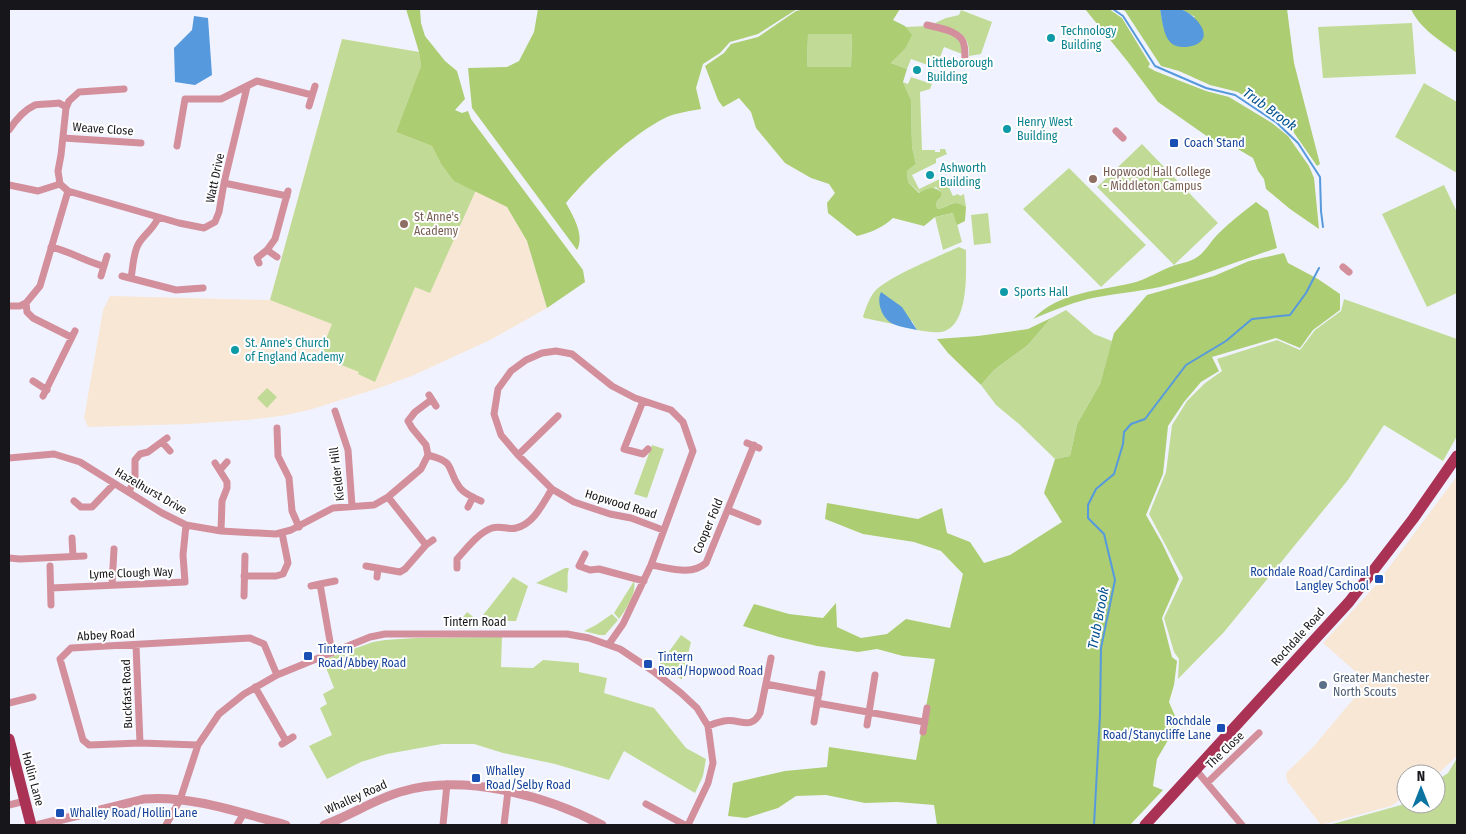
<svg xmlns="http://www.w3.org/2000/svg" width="1466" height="834" font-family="'Fira Sans Condensed',sans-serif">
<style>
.education{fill:#f8e7d5}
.green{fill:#c1db97}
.forest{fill:#accd72;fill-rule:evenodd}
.water{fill:#5699dd}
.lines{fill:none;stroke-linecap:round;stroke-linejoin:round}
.stream{stroke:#5699dd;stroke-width:2}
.minor{stroke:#d3909c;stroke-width:7}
.tertiary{stroke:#d3909c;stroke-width:9}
.primary{stroke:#a35;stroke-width:11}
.culture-dot{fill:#0f9aa8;stroke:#fff;stroke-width:2}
.transit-dot{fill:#1a4fb4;stroke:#fff;stroke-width:2}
.education-dot{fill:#8d6e63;stroke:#fff;stroke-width:2}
.service-dot{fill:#5c6f8a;stroke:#fff;stroke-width:2}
.labels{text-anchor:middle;stroke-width:4;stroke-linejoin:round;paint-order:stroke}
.culture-label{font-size:12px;fill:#0d838f;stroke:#fff;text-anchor:start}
.street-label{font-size:12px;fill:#17171b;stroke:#fff}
.transit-label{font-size:12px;fill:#164399;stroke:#fff;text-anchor:start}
.education-label{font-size:12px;fill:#785e54;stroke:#fff;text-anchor:start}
.service-label{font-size:12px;fill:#4e5e75;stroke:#fff;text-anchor:start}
.water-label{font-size:14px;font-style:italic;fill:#025190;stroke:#fff}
</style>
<rect width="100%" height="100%" fill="#f0f3ff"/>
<!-- education -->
<path class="education" d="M342 39 419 52 454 180 507 207 527 241 547 308 490 340 414 375 376 389 309 410 281 416 247 420 189 424 88 427 84 418 103 310 110 296 270 300Z
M1457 476V756L1436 776V774H1406V796L1391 806 1321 825 1287 781 1286 773 1314 746 1355 697 1352 695 1365 680 1323 643 1375 586Z"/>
<!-- green -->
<path class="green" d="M961 10 992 22 981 54 969 56C971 32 954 30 935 23L946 18 959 15Z
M1412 23 1416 74 1323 78 1318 27Z
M927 26 952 33 961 41 962 54 944 47 936 68 911 59 907 69 891 63 905 49 911 35 905 27Z
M808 34H852L851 67H807Z
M342 39 419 52 421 66 396 132 432 146 441 164 454 180 476 190 430 293 415 287 375 382 358 374 359 372 319 356 332 324 270 300Z
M911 77 932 84 930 89 920 92 922 150H935V152H940V149H945L947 154 936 159V163L912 175 919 189 944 177 953 196 958 194 960 196 964 194 966 207C951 198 951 207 938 209L936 206 937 201 941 197V192L936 187 920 193 908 182 907 171 916 164 912 147 911 100 903 82 908 84Z
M1424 83 1457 102V173L1395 137Z
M1142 144 1218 223 1174 265 1097 187Z
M1069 168 1146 245 1101 287 1023 209Z
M1444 185 1457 212V293L1427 307 1382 214Z
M954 213 962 242 943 250 935 217Z
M988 213 991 243 974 245 971 215Z
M959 247 966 250C966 272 969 321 945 331 938 334 925 331 917 330L912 321 884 316 893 324 864 318 863 316C866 308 869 298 875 291 886 278 941 255 959 247Z
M1344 299 1457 339V436L1443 461 1384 425 1348 480 1291 550 1224 632 1178 679 1179 659 1174 652 1164 618 1183 578 1149 514 1166 472 1172 425 1187 401 1205 383 1222 371 1217 359 1277 340 1300 350 1315 330 1341 311Z
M1066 310 1094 334 1112 341 1100 384 1077 424 1070 456 1055 459 1019 424 996 405 981 385 994 370 1028 345 1051 318Z
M267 388 277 397 267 408 257 398Z
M652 445 664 449 647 498 634 494Z
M565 568H569C566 578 569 584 567 593L536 583Z
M513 577 528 586 516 621H481L480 619Z
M634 581C637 594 626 609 619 619L614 613Z
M467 612 476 619 466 627 455 628Z
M612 614 618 620 605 635H599L584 631 596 625Z
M681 635 691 642 682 679H681L660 664Z
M502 637 501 667 533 668 543 660 579 663V672L607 678 604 693 654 708 686 748 706 759 703 776 695 793 624 751 609 780 555 764 503 753 474 744H442L387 754 361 762 327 779 309 746 332 735 320 708 327 704 323 694 334 688 323 660 373 642 385 640 415 638Z
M1457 758V825H1329L1401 805 1406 802V804H1436V781L1448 773Z"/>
<!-- forest -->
<path class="forest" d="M406 9H420L421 23 425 36 445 61 457 71 465 99 455 110 462 113 468 111 471 119 583 270 585 282 547 308 527 241 507 207 454 181 441 164 432 146 396 132 421 66 419 52Z
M538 9H797L758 34 730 42 720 53 703 64 696 88 701 109C690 111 677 113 667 117 633 133 589 175 566 203 573 216 585 235 577 250L472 108 468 68 507 67 519 61 534 32Z
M805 9H900L893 20 905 26 912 35 905 49 891 63 907 69 903 82 911 100 912 147 916 164 907 171 908 182 919 193C928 188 933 185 941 192V197L937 201 936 206 938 209C951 207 952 198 966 207L965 221 957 225 953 213 935 217 924 226 893 218C882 228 872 232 857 236L828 213 827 203 835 193 829 184 811 178 785 163 756 128 751 112 739 98 723 107 718 100 705 66 724 53 731 44 758 37 796 11ZM808 34H852L851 67H807Z
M1085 9H1109L1122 18 1150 64 1148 67 1155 71 1206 91 1229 97 1272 123 1288 136 1309 166 1314 178 1319 229 1290 209 1266 189 1264 179 1258 171 1253 158 1236 148 1218 144 1158 102 1128 62Z
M1121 9H1160L1164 29 1195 17 1181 9H1287L1294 63 1320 164 1317 166 1290 127 1238 92 1210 85 1179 71 1161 66 1125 11Z
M1411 9H1457V53C1441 41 1419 28 1411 9Z
M1256 202 1268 211 1277 248C1238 261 1200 277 1160 287 1136 292 1111 294 1088 299 1069 304 1051 311 1033 319 1059 292 1098 291 1132 283 1145 280 1157 272 1170 267 1177 264 1185 263 1192 260 1204 255 1209 243 1218 234 1230 222 1243 212 1256 202Z
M1284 253 1288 263 1318 279 1340 294V310L1313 330 1300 348 1276 338 1212 357 1219 371 1201 382 1184 402 1168 426 1163 474 1146 515 1162 543 1179 579 1162 618 1172 657 1177 661 1174 685 1169 702 1178 723 1157 759 1153 786 1163 790 1130 825H937L934 805 897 802 865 803 826 795 796 796 778 808 746 818 728 816 733 783 785 771 827 767 829 747 916 760 935 659 903 656 877 649 858 652 817 646 779 637 743 626 754 604 789 614 823 618 836 603 837 627 861 638 887 634 906 619 950 628 963 574 941 551 914 542 863 534 825 519 827 503 918 519 942 508 947 533 970 542 984 563 1010 555 1062 522 1044 493 1055 459 1070 456 1077 424 1100 384 1114 333 1147 295 1214 276 1249 261Z
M1051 318 1028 345 994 370 981 385 948 353 937 339 978 336 1028 329Z"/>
<!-- water -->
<path class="water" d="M1160 9C1166 9 1173 8 1179 9 1189 10 1210 29 1202 40 1196 48 1177 50 1170 42 1163 34 1162 19 1160 9Z
M194 16 208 18 212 75 195 85 175 82 174 48 192 30Z
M881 292 902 307 917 330C909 328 900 327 893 324 882 319 876 302 881 292Z"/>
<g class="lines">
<!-- stream -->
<path class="stream" d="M1113 9 1123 16 1155 66 1206 88 1235 95 1277 123 1298 143 1320 177 1321 211 1323 227
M1094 825 1100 715 1101 648 1115 580 1104 534 1088 518V505L1096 489 1114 474 1123 444 1124 432 1131 424 1145 419 1186 365 1226 341 1252 319 1290 315 1306 293 1319 268"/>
<!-- minor -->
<path class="minor" d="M927 25C939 28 962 31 964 45 966 52 964 59 965 65
M309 106 315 86
M9 130C15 121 24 110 35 105 39 104 52 104 59 103L66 107
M1116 131 1123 138
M63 138 141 143
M177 146 185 99H221L257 81 312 95
M224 183 287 196
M9 185 38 191 60 184
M68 191 179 223 204 228 215 222 219 212 224 183 247 87
M51 247C69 251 85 261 103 266
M267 250 277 257
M259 263 257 258 267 250 275 239 288 191
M1343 267 1349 272
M101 276 107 256
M122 276 176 290 203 288
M131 278C133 268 133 252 139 243 145 234 154 228 158 218
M26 303 27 312 33 318 71 337
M9 306H20L26 303 40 286 68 191 60 184 58 171 61 155 66 108 69 101 79 92 124 89
M33 381 47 390
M429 395 436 406
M43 396 75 331
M643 401 624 449 643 454 648 449
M335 411 348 450 352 506
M277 428 278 456 289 478 292 511 299 527
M162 442 170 451
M747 443 759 448
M428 455C458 463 445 468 460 488 465 494 474 498 481 501
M518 455 558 416
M9 458 54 454 80 462 162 513 186 525 221 531 276 534 291 530 333 508 374 505 388 497 421 469 428 455 426 445 412 428 408 421 415 412 431 400
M215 463 227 482V488L222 501 221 531
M220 470 227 462
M129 492 135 477V460L140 454 148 452 167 438
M74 501 81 507H92L114 484
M468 507 473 497
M728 510 758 522
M72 538 73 556
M426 545 433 540
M585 554 579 566 590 570 599 569 644 581
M9 558 20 559 84 556
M651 565C670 568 691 576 706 563L754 445
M50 566 51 605
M366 566 400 572 405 569 426 545 388 497
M457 568V559C467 548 478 533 492 528 500 525 508 530 516 528 534 524 543 503 552 489
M244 576H276L283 574 288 563 282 533
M377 577 378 568
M112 585 114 549
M311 586 320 584
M51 588 185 582 183 555 186 525
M244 596 245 556
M609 644 623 624 651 565 693 451 683 422 671 410 635 398 612 386 572 354 556 351 542 353 526 360 511 371 498 389 494 414 501 435 518 455 552 489 574 502 610 514 631 518 663 530
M136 645 140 743
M332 653 320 584 335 581
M766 684 819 694
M255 687 286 741
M9 703 33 697
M817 703 924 722
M814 722 822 674
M867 725 875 675
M708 726C713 724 719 722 724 721 739 718 751 731 760 713L771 658
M923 732 927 708
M282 744 293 737
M198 745 140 743 89 745 83 740 60 659 71 648 250 638 264 644 277 675
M1196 770 1242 825
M1207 783 1259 733
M646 804 685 825
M9 805 25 801
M166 825 180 800 198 745 219 714 244 694 277 675 370 637 385 634H567L589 638 620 649 653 671 681 693 697 708 708 726 713 763 708 783 688 825
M237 825 244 813
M443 825 447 784
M504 825 508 791"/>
<!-- tertiary -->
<path class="tertiary" d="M39 825 144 799C191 795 241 813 286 825
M324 825C350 816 373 800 400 792 463 773 545 795 602 825"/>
<!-- primary -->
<path class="primary" d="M9 739 31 825
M1145 825 1349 602 1413 519 1457 456"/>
</g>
<!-- markers -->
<g class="culture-dot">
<circle cx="1051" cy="38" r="5"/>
<circle cx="917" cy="70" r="5"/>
<circle cx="1007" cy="129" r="5"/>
<circle cx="930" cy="175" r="5"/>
<circle cx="1004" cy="292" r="5"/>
<circle cx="235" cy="350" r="5"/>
</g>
<g class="transit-dot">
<rect x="1169" y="138" width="10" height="10" rx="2.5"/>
<rect x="1374" y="574" width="10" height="10" rx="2.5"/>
<rect x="303" y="651" width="10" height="10" rx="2.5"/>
<rect x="643" y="659" width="10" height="10" rx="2.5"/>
<rect x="1216" y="723" width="10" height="10" rx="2.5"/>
<rect x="471" y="773" width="10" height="10" rx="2.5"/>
<rect x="55" y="808" width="10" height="10" rx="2.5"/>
</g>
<g class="education-dot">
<circle cx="1093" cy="179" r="5"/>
<circle cx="404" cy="224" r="5"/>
</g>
<circle class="service-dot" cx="1323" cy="685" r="5"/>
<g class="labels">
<!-- culture labels -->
<g class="culture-label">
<text x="1061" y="35">Technology<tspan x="1061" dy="14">Building</tspan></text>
<text x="927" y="67">Littleborough<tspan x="927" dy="14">Building</tspan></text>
<text x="1017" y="126">Henry West<tspan x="1017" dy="14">Building</tspan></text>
<text x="940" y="172">Ashworth<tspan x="940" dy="14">Building</tspan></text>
<text x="1014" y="296">Sports Hall</text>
<text x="245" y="347">St. Anne's Church<tspan x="245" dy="14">of England Academy</tspan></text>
</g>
<!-- street labels -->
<g class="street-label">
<text transform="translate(103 129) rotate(4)" y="4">Weave Close</text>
<text transform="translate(215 178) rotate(-78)" y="4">Watt Drive</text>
<text transform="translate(337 474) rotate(-97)" y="4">Kielder Hill</text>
<text transform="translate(151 491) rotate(30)" y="4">Hazelhurst Drive</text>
<text transform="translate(621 504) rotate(17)" y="4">Hopwood Road</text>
<text transform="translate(708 526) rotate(-67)" y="4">Cooper Fold</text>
<text transform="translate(131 573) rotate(-2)" y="4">Lyme Clough Way</text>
<text x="475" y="626">Tintern Road</text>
<text transform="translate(106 635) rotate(-3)" y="4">Abbey Road</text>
<text transform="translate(1298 637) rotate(-48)" y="4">Rochdale Road</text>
<text transform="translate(127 694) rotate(-92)" y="4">Buckfast Road</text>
<text transform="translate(1225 750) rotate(-44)" y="4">The Close</text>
<text transform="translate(33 779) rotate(75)" y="4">Hollin Lane</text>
<text transform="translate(356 797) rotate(-24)" y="4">Whalley Road</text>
</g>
<!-- transit labels -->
<g class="transit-label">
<text x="1184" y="147">Coach Stand</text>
<text x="1369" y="576" text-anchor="end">Rochdale Road/Cardinal<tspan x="1369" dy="14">Langley School</tspan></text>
<text x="318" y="653">Tintern<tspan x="318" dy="14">Road/Abbey Road</tspan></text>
<text x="658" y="661">Tintern<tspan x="658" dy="14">Road/Hopwood Road</tspan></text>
<text x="1211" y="725" text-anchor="end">Rochdale<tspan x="1211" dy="14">Road/Stanycliffe Lane</tspan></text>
<text x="486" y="775">Whalley<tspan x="486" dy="14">Road/Selby Road</tspan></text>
<text x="70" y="817">Whalley Road/Hollin Lane</text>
</g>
<!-- education labels -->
<g class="education-label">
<text x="1103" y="176">Hopwood Hall College<tspan x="1103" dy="14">- Middleton Campus</tspan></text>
<text x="414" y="221">St Anne's<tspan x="414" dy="14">Academy</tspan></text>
</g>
<!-- service labels -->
<g class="service-label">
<text x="1333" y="682">Greater Manchester<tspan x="1333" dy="14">North Scouts</tspan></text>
</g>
<!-- water labels -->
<g class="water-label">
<text transform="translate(1270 109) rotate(36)" y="5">Trub Brook</text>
<text transform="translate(1098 618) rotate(-79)" y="5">Trub Brook</text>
</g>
</g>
<!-- border -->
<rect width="1466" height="834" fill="none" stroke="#17171b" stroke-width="20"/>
<!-- north arrow -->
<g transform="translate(1421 789)"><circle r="24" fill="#ffffff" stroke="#a2a2a4"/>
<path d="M0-4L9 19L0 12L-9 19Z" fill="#0c74a0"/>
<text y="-8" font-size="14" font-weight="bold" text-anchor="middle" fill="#17171b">N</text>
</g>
</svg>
